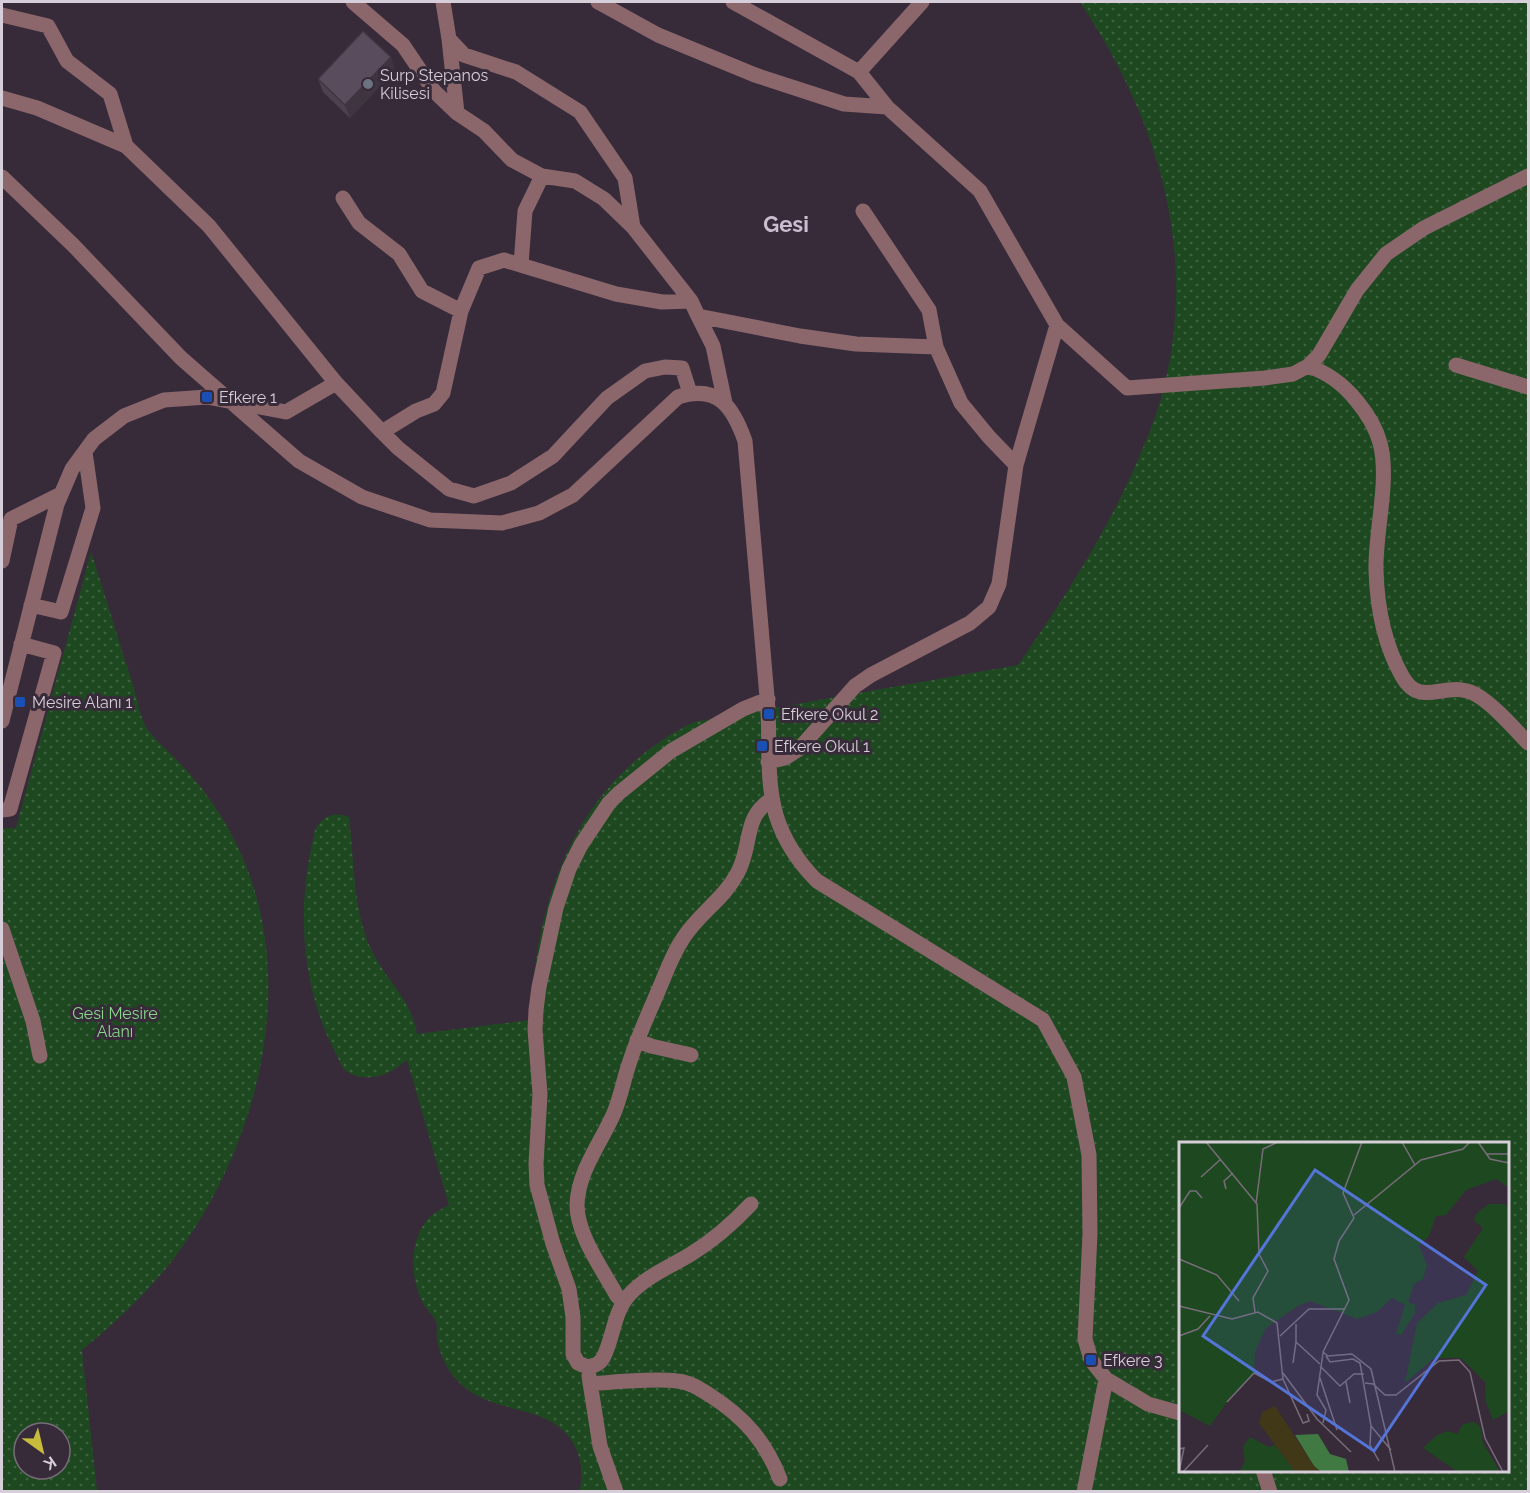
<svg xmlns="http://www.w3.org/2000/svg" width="1530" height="1493" font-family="Raleway,sans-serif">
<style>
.grass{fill:url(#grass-dots);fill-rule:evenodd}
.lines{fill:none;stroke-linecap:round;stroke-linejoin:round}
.minor{stroke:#8b676c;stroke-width:15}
.wall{fill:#4d414f}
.shaded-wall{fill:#3e3540}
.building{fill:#594c5c;stroke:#3e3540;stroke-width:1.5}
.worship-dot{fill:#6b7280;stroke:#372b3a;stroke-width:2}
.transit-dot{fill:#1a4fb4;stroke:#372b3a;stroke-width:2}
.labels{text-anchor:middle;stroke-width:6;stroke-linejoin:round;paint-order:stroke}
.poi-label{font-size:16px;fill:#d6ced8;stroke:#372b3a;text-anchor:start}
.park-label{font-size:16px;fill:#87d889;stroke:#372b3a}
.district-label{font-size:22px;font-weight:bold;fill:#ccbccf;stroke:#372b3a}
.inset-road{fill:none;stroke:#776c79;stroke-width:1.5}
.view{fill:#5474d8;fill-opacity:0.15;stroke:#5474d8;stroke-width:3}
.inset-edge{fill:none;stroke:#d6ced8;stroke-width:3}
</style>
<defs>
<pattern id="grass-dots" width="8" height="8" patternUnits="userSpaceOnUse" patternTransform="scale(1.5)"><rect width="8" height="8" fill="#1e4920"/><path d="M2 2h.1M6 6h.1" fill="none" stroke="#3e6240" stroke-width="1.8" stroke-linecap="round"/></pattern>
</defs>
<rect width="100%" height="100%" fill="#372b3a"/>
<!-- grass -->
<path class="grass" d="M1080 2H1528V1491H579C583 1479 582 1464 577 1451 557 1402 498 1417 463 1386 449 1374 440 1357 437 1339 436 1334 438 1326 436 1321 433 1315 426 1309 423 1303 410 1279 409 1242 427 1220 433 1213 441 1209 449 1205L407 1060C392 1072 378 1081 357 1076 354 1075 348 1073 345 1070 341 1067 339 1059 336 1054 313 1011 303 960 304 912 304 884 309 857 315 830 322 816 334 811 349 817 354 860 353 905 369 945 383 978 411 997 417 1034L531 1020C535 897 577 779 694 722L1018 665C1060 605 1099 544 1130 478 1141 453 1152 428 1160 402 1201 259 1160 122 1080 2ZM1180 1144H1508V1470H1180Z
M91 552C105 595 118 638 132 682 136 694 140 718 147 729 159 744 175 757 188 772 213 800 233 832 247 868 297 998 254 1153 172 1261 146 1294 115 1323 82 1350L97 1491 2 1492V828H16ZM24 1433H60V1469H24Z"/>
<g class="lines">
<!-- minor -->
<path class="minor" d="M353 2 403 45 434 91 457 113 484 131 512 160 542 176 575 181 604 199 633 227
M443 2 449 39 464 55 516 72 580 112 625 178 633 227 691 301 698 316 713 346 725 403
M598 2 658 35 755 75 844 104 887 107
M733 2 859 72 887 107 980 191 1057 325 1127 388 1265 378 1293 374 1308 366 1319 355 1357 290 1386 254 1424 228 1528 176
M2 15 48 26 67 61 110 94 126 146
M449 39 457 113
M859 72 922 2
M2 98 37 108 126 146 209 226 336 383 382 432 398 448 449 489 474 496 511 483 553 456 607 398 645 371 665 367 682 368 690 393
M2 177 73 245 181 358 299 461 362 497 430 520 502 523 539 513 573 495 678 397C718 384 733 407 745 441 752 526 760 612 767 697 771 736 765 777 776 815 784 841 798 862 817 881L1043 1020 1074 1077 1089 1155 1090 1234 1085 1339 1091 1360 1106 1379 1148 1404 1180 1413
M343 198 359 223 399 254 422 291 461 311
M863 211 929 310 936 347
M521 265 525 211 542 176
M698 316 800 336 856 344 936 347 961 403 989 437 1016 465
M1456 365 1528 387
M1308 366C1328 373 1342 383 1356 400 1366 412 1376 427 1380 443 1390 479 1375 532 1376 570 1377 606 1384 644 1402 676 1421 710 1444 679 1475 694 1493 704 1514 728 1528 743
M382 432 416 411 434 404 443 393 461 311 479 268 504 260 616 294 662 302 691 301
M2 561 11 519 61 494
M31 605 61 612 93 508 85 452
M2 721 57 504 72 469 94 439 124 416 164 400 207 397 286 412 336 383
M768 762 785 758 799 749 855 686 871 675 970 623 989 607 999 584 1016 465 1057 325
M2 810 10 809 54 653 21 644
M2 929 33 1021 40 1056
M637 1040 651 1046 691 1055
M751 1204C733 1223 714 1240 691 1254 670 1267 646 1276 629 1295 613 1313 614 1337 603 1358 600 1364 594 1366 588 1367L578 1363 573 1354V1317L569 1289 553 1244 537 1185 536 1164 540 1094 535 1030 536 1010 539 987 556 908 569 869 581 845 609 803 619 793 671 751 743 709 768 699
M623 1302 617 1296C603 1270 577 1235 577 1205 578 1171 601 1143 614 1113 621 1096 624 1078 630 1061 638 1036 649 1013 659 989 666 973 672 955 682 940 697 915 723 900 737 874 753 846 742 817 772 799
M589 1376 600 1446 616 1492
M590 1384C616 1382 651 1378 677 1381 690 1382 700 1389 711 1396 744 1417 766 1442 780 1479
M1263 1470 1270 1492
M1084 1492 1106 1379"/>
</g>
<!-- wall -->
<path class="wall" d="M395 70 350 118 323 92 318 79Z"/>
<!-- shaded-wall -->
<path class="shaded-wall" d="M391 57 395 70 350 118 345 105Z"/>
<!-- building -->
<path class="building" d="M363 31 391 57 345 105 318 79Z"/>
<!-- markers -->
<circle class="worship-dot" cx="368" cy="84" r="6"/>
<g class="transit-dot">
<rect x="201" y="391" width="12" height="12" rx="3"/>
<rect x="14" y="696" width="12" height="12" rx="3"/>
<rect x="763" y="708" width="12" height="12" rx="3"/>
<rect x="756" y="740" width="12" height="12" rx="3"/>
<rect x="1085" y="1354" width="12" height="12" rx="3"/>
</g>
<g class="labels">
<!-- poi labels -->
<g class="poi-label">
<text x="380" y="81">Surp Stepanos<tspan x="380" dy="18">Kilisesi</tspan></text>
<text x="219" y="403">Efkere 1</text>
<text x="32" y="708">Mesire Alanı 1</text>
<text x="781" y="720">Efkere Okul 2</text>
<text x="774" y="752">Efkere Okul 1</text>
<text x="1103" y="1366">Efkere 3</text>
</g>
<!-- park labels -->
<g class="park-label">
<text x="115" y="1019">Gesi Mesire<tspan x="115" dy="18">Alanı</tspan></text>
</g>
<!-- district labels -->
<g class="district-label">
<text x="786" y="232">Gesi</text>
</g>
</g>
<!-- overview -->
<g transform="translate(1179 1142)">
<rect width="330" height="330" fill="#372b3a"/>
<path d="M0 0H330V52L329 45 317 37 287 48 267 73 257 74 250 94 240 103 248 124 244 137 235 142 229 160 236 163V171L222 193 217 192 226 163 213 156 198 170 178 177 131 159 119 164 87 186 76 210 75 233 52 254 31 284 0 268ZM310 62H326L330 68V269L314 278 307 260 306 240 282 216H255L226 241 238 181 259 161 287 153 299 129 285 115 304 86 295 78 297 72ZM295 280 301 284 304 301 321 330H279L244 306 258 293 269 289 278 292 284 282ZM71 295 90 305 96 303 116 330H60L66 320 64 305Z" fill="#1e4920"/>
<path d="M139 292 151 312 167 317 170 330H142L135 324 116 293Z" fill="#407a42"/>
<path d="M96 264 135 324 142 330H116L80 281 83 270Z" fill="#403817"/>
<path class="inset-road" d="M27 0 78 62 80 112 89 129 74 156 76 170M183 0 164 51 175 76 160 99 155 117 170 158 144 210 149 214 173 212 192 227 216 330M223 0 236 23M299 0 311 17 330 21M308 12H330M22 35 42 17M47 47 45 39 54 31M77 62 84 7 99 0M0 66 11 49H17L23 56M175 73 242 18 284 7 291 0M0 117 38 133 60 159M0 164 53 177 79 170 98 181 104 237 124 281 130 279 128 272M117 182V200L141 222M0 194 19 187 31 174M101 194 130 167H166M144 211 138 253 147 268 144 281M147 214 151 220 174 217 181 221 192 284 212 308M114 221 117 200M141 224 161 244 175 232H185M104 231 138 277 172 310M141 236 158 288M167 240 171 261M186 241 194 242 206 253H217L260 219 280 218 291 230 306 296 324 330M48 260 75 231 92 240 104 237M192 284 191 303 200 319M0 307 5 306 0 330M4 330 29 303"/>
<path class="view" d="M136 28 307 143 195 309 24 194Z"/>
<rect width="330" height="330" class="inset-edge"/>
</g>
<!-- border -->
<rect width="1530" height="1493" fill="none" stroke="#d6ced8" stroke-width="6"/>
<!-- north arrow -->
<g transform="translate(42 1451) rotate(146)"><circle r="28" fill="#372b3a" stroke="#776c79" stroke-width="1.5"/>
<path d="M0-4.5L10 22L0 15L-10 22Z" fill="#c7bb3c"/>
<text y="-9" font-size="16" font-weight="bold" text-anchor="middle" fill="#d6ced8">K</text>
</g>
</svg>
